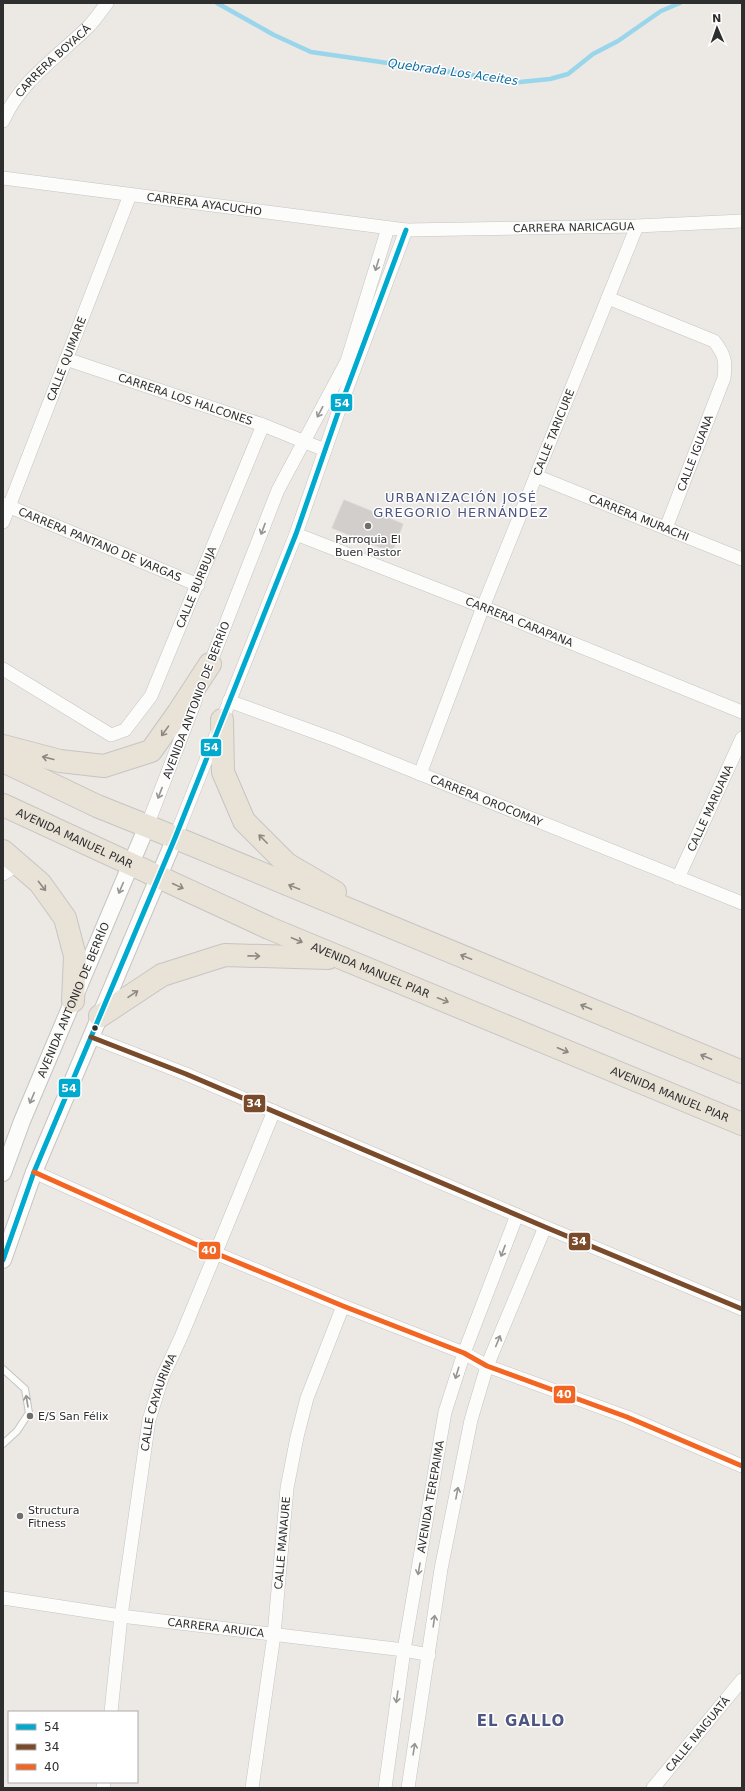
<svg xmlns="http://www.w3.org/2000/svg" width="745" height="1791" font-family="'DejaVu Sans',sans-serif">
<style>
.lines{fill:none;stroke-linecap:round;stroke-linejoin:round}
.stream{stroke:#99d6ec;stroke-width:4.5}
.building{fill:#d1cecb;stroke:#d7d4d0}
.service-casing{stroke:#c5c4c5;stroke-width:8}
.minor-casing{stroke:#c5c4c5;stroke-width:14}
.tertiary-casing{stroke:#c5c4c5;stroke-width:18}
.trunk-casing{stroke:#c6c5c4;stroke-width:24}
.service{stroke:#fcfcfb;stroke-width:6}
.minor{stroke:#fcfcfb;stroke-width:13}
.tertiary{stroke:#fcfcfb;stroke-width:16}
.trunk{stroke:#e9e2d6;stroke-width:22}
.bus-1-casing{stroke:#fff;stroke-width:8}
.bus-2-casing{stroke:#fff;stroke-width:8}
.bus-3-casing{stroke:#fff;stroke-width:8}
.bus-1{stroke:#00a9ce;stroke-width:5}
.bus-2{stroke:#7a4b2a;stroke-width:5}
.bus-3{stroke:#f26522;stroke-width:5}
.oneway{stroke:#959594}
.oneway2{stroke:#8c8882}
.poi-dot{fill:#706f6e;stroke:#fff;stroke-width:1.5}
.bus-dot{fill:#2e2e2e;stroke:#fff;stroke-width:1.5}
.labels{text-anchor:middle;stroke-width:3;stroke-linejoin:round;paint-order:stroke}
.street-label{font-size:11px;fill:#2e2e2e;stroke:#fff}
.poi-label{font-size:11px;fill:#2e2e2e;stroke:#fff;text-anchor:start}
.water-label{font-size:12px;font-style:italic;fill:#0d6fa3;stroke:#fff}
.quarter-label{font-size:13px;letter-spacing:1px;fill:#4d5680;stroke:#fff}
.district-label{font-size:15px;font-weight:bold;letter-spacing:1px;fill:#4d5680;stroke:#fff}
.line-badge{stroke:#fff;stroke-width:1.5}
.badge-label{font-size:11px;text-anchor:middle;font-weight:bold;fill:#fff}
</style>
<rect width="100%" height="100%" fill="#ece8e4"/>
<g class="lines">
<!-- stream -->
<path class="stream" d="M217 3 274 35 311 52 520 82 550 79 568 74 593 54 618 41 661 11 680 3"/>
</g>
<!-- building -->
<path class="building" d="M344 500 403 524 392 552 332 528Z"/>
<g class="lines">
<!-- service casing -->
<g class="service-casing">
<path id="service" d="M3 1369 25 1389 29 1413 17 1431 3 1444"/>
</g>
<!-- minor casing -->
<g class="minor-casing">
<g id="minor">
<path id="s1" d="M3 121C21 80 59 56 90 25 96 18 102 10 107 3"/>
<path id="s2" d="M3 178 406 230 637 226 742 221"/>
<path d="M608 298 714 341C725 355 726 361 724 378L666 528"/>
<path id="s3" d="M66 359 263 425 325 450"/>
<path id="s4" d="M536 476 742 559"/>
<path id="s5" d="M3 504 198 585"/>
<path id="s6" d="M3 522 130 195"/>
<path id="s7" d="M296 534 483 607 742 712"/>
<path id="s8" d="M3 669 111 735 125 730 151 696 263 425"/>
<path d="M208 669 278 490 347 361 388 228"/>
<path id="s9" d="M229 701 336 740 742 903"/>
<path id="s10" d="M420 774 483 607 637 226"/>
<path d="M147 826 196 699"/>
<path d="M175 838 296 534 339 410 406 230"/>
<path d="M3 874 18 864"/>
<path id="s11" d="M678 878 742 738"/>
<path d="M91 1037 186 1074 545 1227 742 1309"/>
<path d="M34 1172 215 1253 343 1306 464 1353 487 1366 627 1417 742 1466"/>
<path id="s12" d="M3 1598 121 1616 404 1650 429 1655"/>
<path id="s13" d="M111 1712 121 1616 149 1420 162 1378 181 1337 274 1111"/>
<path d="M103 1788 104 1782"/>
<path id="s14" d="M252 1788 274 1635 287 1488 297 1437 307 1398 343 1306"/>
<path id="s15" d="M385 1788 404 1650 445 1412 464 1353 517 1215"/>
<path d="M408 1788 441 1569 471 1420 487 1366 545 1227"/>
<path id="s16" d="M653 1788 742 1680"/>
</g>
</g>
<!-- tertiary casing -->
<g class="tertiary-casing">
<g id="tertiary">
<path id="s17" d="M3 1173 22 1121 147 826"/>
<path d="M3 1260 34 1172 175 838"/>
</g>
</g>
<!-- trunk casing -->
<g class="trunk-casing">
<g id="trunk">
<path d="M222 720 223 772 244 821 287 864 335 892"/>
<path d="M3 746 60 761 104 766 151 751 178 713 210 664"/>
<path d="M3 761 97 806 147 826 742 1072"/>
<path id="s18" d="M3 805 269 928 742 1124"/>
<path d="M3 851 40 883 65 918 75 956 73 1001"/>
<path d="M100 1016 162 975 225 955 328 958"/>
</g>
</g>
<!-- service -->
<use href="#service" class="service"/>
<!-- minor -->
<use href="#minor" class="minor"/>
<!-- tertiary -->
<use href="#tertiary" class="tertiary"/>
<!-- trunk -->
<use href="#trunk" class="trunk"/>
<!-- bus-1 casing -->
<g class="bus-1-casing">
<path id="bus-1" d="M3 1260 34 1172 175 838 296 534 339 410 406 230"/>
</g>
<!-- bus-2 casing -->
<g class="bus-2-casing">
<path id="bus-2" d="M91 1037 186 1074 545 1227 742 1309"/>
</g>
<!-- bus-3 casing -->
<g class="bus-3-casing">
<path id="bus-3" d="M34 1172 215 1253 343 1306 464 1353 487 1366 627 1417 742 1466"/>
</g>
<!-- bus-1 -->
<use href="#bus-1" class="bus-1"/>
<!-- bus-2 -->
<use href="#bus-2" class="bus-2"/>
<!-- bus-3 -->
<use href="#bus-3" class="bus-3"/>
</g>
<!-- one-way arrows -->
<defs><path id="oneway-shaft" d="M-6 0H5M1.5-3L5.5 0L1.5 3" fill="none" stroke-width="1.6" stroke-linecap="round" stroke-linejoin="round"/></defs>
<g class="oneway">
<use href="#oneway-shaft" transform="translate(377 265) rotate(107)"/>
<use href="#oneway-shaft" transform="translate(320 412) rotate(118)"/>
<use href="#oneway-shaft" transform="translate(263 529) rotate(111)"/>
<use href="#oneway-shaft" transform="translate(160 793) rotate(111)"/>
<use href="#oneway-shaft" transform="translate(121 888) rotate(113)"/>
<use href="#oneway-shaft" transform="translate(32 1098) rotate(113)"/>
<use href="#oneway-shaft" transform="translate(503 1251) rotate(111)"/>
<use href="#oneway-shaft" transform="translate(498 1341) rotate(-68)"/>
<use href="#oneway-shaft" transform="translate(457 1373) rotate(107)"/>
<use href="#oneway-shaft" transform="translate(27 1401) rotate(-99)"/>
<use href="#oneway-shaft" transform="translate(457 1493) rotate(-79)"/>
<use href="#oneway-shaft" transform="translate(419 1569) rotate(100)"/>
<use href="#oneway-shaft" transform="translate(434 1621) rotate(-82)"/>
<use href="#oneway-shaft" transform="translate(397 1697) rotate(98)"/>
<use href="#oneway-shaft" transform="translate(414 1749) rotate(-81)"/>
</g>
<g class="oneway2">
<use href="#oneway-shaft" transform="translate(165 731) rotate(126)"/>
<use href="#oneway-shaft" transform="translate(48 758) rotate(-166)"/>
<use href="#oneway-shaft" transform="translate(263 839) rotate(-135)"/>
<use href="#oneway-shaft" transform="translate(42 886) rotate(52)"/>
<use href="#oneway-shaft" transform="translate(178 886) rotate(25)"/>
<use href="#oneway-shaft" transform="translate(294 887) rotate(-158)"/>
<use href="#oneway-shaft" transform="translate(297 940) rotate(23)"/>
<use href="#oneway-shaft" transform="translate(254 956) rotate(1)"/>
<use href="#oneway-shaft" transform="translate(466 957) rotate(-158)"/>
<use href="#oneway-shaft" transform="translate(133 994) rotate(-34)"/>
<use href="#oneway-shaft" transform="translate(443 1000) rotate(22)"/>
<use href="#oneway-shaft" transform="translate(586 1007) rotate(-157)"/>
<use href="#oneway-shaft" transform="translate(563 1050) rotate(23)"/>
<use href="#oneway-shaft" transform="translate(706 1057) rotate(-157)"/>
</g>
<!-- markers -->
<g class="poi-dot">
<circle cx="368" cy="526" r="4"/>
<circle cx="30" cy="1416" r="4"/>
<circle cx="20" cy="1516" r="4"/>
</g>
<circle class="bus-dot" cx="95" cy="1028" r="3.5"/>
<g class="labels">
<!-- street labels -->
<g class="street-label">
<text dy="4" stroke="none"><textPath href="#s1" startOffset="79">CARRERA BOYACÁ</textPath></text>
<text dy="4" stroke="none"><textPath href="#s2" startOffset="203">CARRERA AYACUCHO</textPath></text>
<text dy="4" stroke="none"><textPath href="#s2" startOffset="574">CARRERA NARICAGUA</textPath></text>
<text dy="4" stroke="none"><textPath href="#s6" startOffset="175">CALLE QUIMARE</textPath></text>
<text dy="4" stroke="none"><textPath href="#s3" startOffset="126">CARRERA LOS HALCONES</textPath></text>
<text dy="4" stroke="none"><textPath href="#s10" startOffset="367">CALLE TARICURE</textPath></text>
<text transform="translate(695 453) rotate(-69)" y="4">CALLE IGUANA</text>
<text dy="4" stroke="none"><textPath href="#s4" startOffset="111">CARRERA MURACHI</textPath></text>
<text dy="4" stroke="none"><textPath href="#s5" startOffset="105">CARRERA PANTANO DE VARGAS</textPath></text>
<text dy="4" stroke="none"><textPath href="#s8" startOffset="302">CALLE BURBUJA</textPath></text>
<text dy="4" stroke="none"><textPath href="#s7" startOffset="240">CARRERA CARAPANA</textPath></text>
<text transform="translate(196 700) rotate(-69)" y="4">AVENIDA ANTONIO DE BERRÍO</text>
<text dy="4" stroke="none"><textPath href="#s9" startOffset="276">CARRERA OROCOMAY</textPath></text>
<text dy="4" stroke="none"><textPath href="#s11" startOffset="77">CALLE MARUANA</textPath></text>
<text dy="4" stroke="none"><textPath href="#s18" startOffset="79">AVENIDA MANUEL PIAR</textPath></text>
<text dy="4" stroke="none"><textPath href="#s18" startOffset="403">AVENIDA MANUEL PIAR</textPath></text>
<text dy="4" stroke="none"><textPath href="#s17" startOffset="187">AVENIDA ANTONIO DE BERRÍO</textPath></text>
<text dy="4" stroke="none"><textPath href="#s18" startOffset="727">AVENIDA MANUEL PIAR</textPath></text>
<text dy="4" stroke="none"><textPath href="#s13" startOffset="314">CALLE CAYAURIMA</textPath></text>
<text dy="4" stroke="none"><textPath href="#s15" startOffset="295">AVENIDA TEREPAIMA</textPath></text>
<text dy="4" stroke="none"><textPath href="#s14" startOffset="247">CALLE MANAURE</textPath></text>
<text dy="4" stroke="none"><textPath href="#s12" startOffset="215">CARRERA ARUICA</textPath></text>
<text dy="4" stroke="none"><textPath href="#s16" startOffset="70">CALLE NAIGUATÁ</textPath></text>
</g>
<!-- poi labels -->
<g class="poi-label">
<text x="368" y="543" text-anchor="middle">Parroquia El<tspan x="368" dy="13">Buen Pastor</tspan></text>
<text x="38" y="1420">E/S San Félix</text>
<text x="28" y="1514">Structura<tspan x="28" dy="13">Fitness</tspan></text>
</g>
<!-- water labels -->
<g class="water-label">
<text transform="translate(453 72) rotate(8)" y="4">Quebrada Los Aceites</text>
</g>
<!-- quarter labels -->
<g class="quarter-label">
<text x="461" y="502">URBANIZACIÓN JOSÉ<tspan x="461" dy="15">GREGORIO HERNÁNDEZ</tspan></text>
</g>
<!-- district labels -->
<g class="district-label">
<text x="521" y="1726">EL GALLO</text>
</g>
</g>
<g class="line-badge">
<rect x="330" y="393" width="23" height="19" rx="4" fill="#00a9ce"/>
<rect x="200" y="738" width="22" height="19" rx="4" fill="#00a9ce"/>
<rect x="58" y="1078" width="23" height="20" rx="4" fill="#00a9ce"/>
<rect x="243" y="1094" width="23" height="19" rx="4" fill="#7a4b2a"/>
<rect x="568" y="1232" width="23" height="19" rx="4" fill="#7a4b2a"/>
<rect x="198" y="1241" width="23" height="19" rx="4" fill="#f26522"/>
<rect x="553" y="1385" width="23" height="19" rx="4" fill="#f26522"/>
</g>
<g class="badge-label">
<text x="342" y="407">54</text>
<text x="211" y="751">54</text>
<text x="69" y="1092">54</text>
<text x="254" y="1107">34</text>
<text x="579" y="1245">34</text>
<text x="209" y="1254">40</text>
<text x="564" y="1398">40</text>
</g>
<!-- border -->
<rect width="745" height="1791" fill="none" stroke="#2e2e2e" stroke-width="8"/>
<!-- legend -->
<rect x="8" y="1711" width="130" height="72" fill="#ffffff" stroke="#ababab"/>
<rect x="16" y="1724" width="20" height="6" fill="#00a9ce" stroke="#ababab"/>
<text x="44" y="1731" font-size="12" fill="#2e2e2e">54</text>
<rect x="16" y="1744" width="20" height="6" fill="#7a4b2a" stroke="#ababab"/>
<text x="44" y="1751" font-size="12" fill="#2e2e2e">34</text>
<rect x="16" y="1764" width="20" height="6" fill="#f26522" stroke="#ababab"/>
<text x="44" y="1771" font-size="12" fill="#2e2e2e">40</text>
<!-- north arrow -->
<g transform="translate(717 28) rotate(358)" stroke="#ffffff" stroke-width="3" paint-order="stroke">
<path d="M0-3L7 15L0 10L-7 15Z" fill="#2e2e2e"/>
<text y="-6" font-size="11" font-weight="bold" text-anchor="middle" fill="#2e2e2e">N</text>
</g>
</svg>
